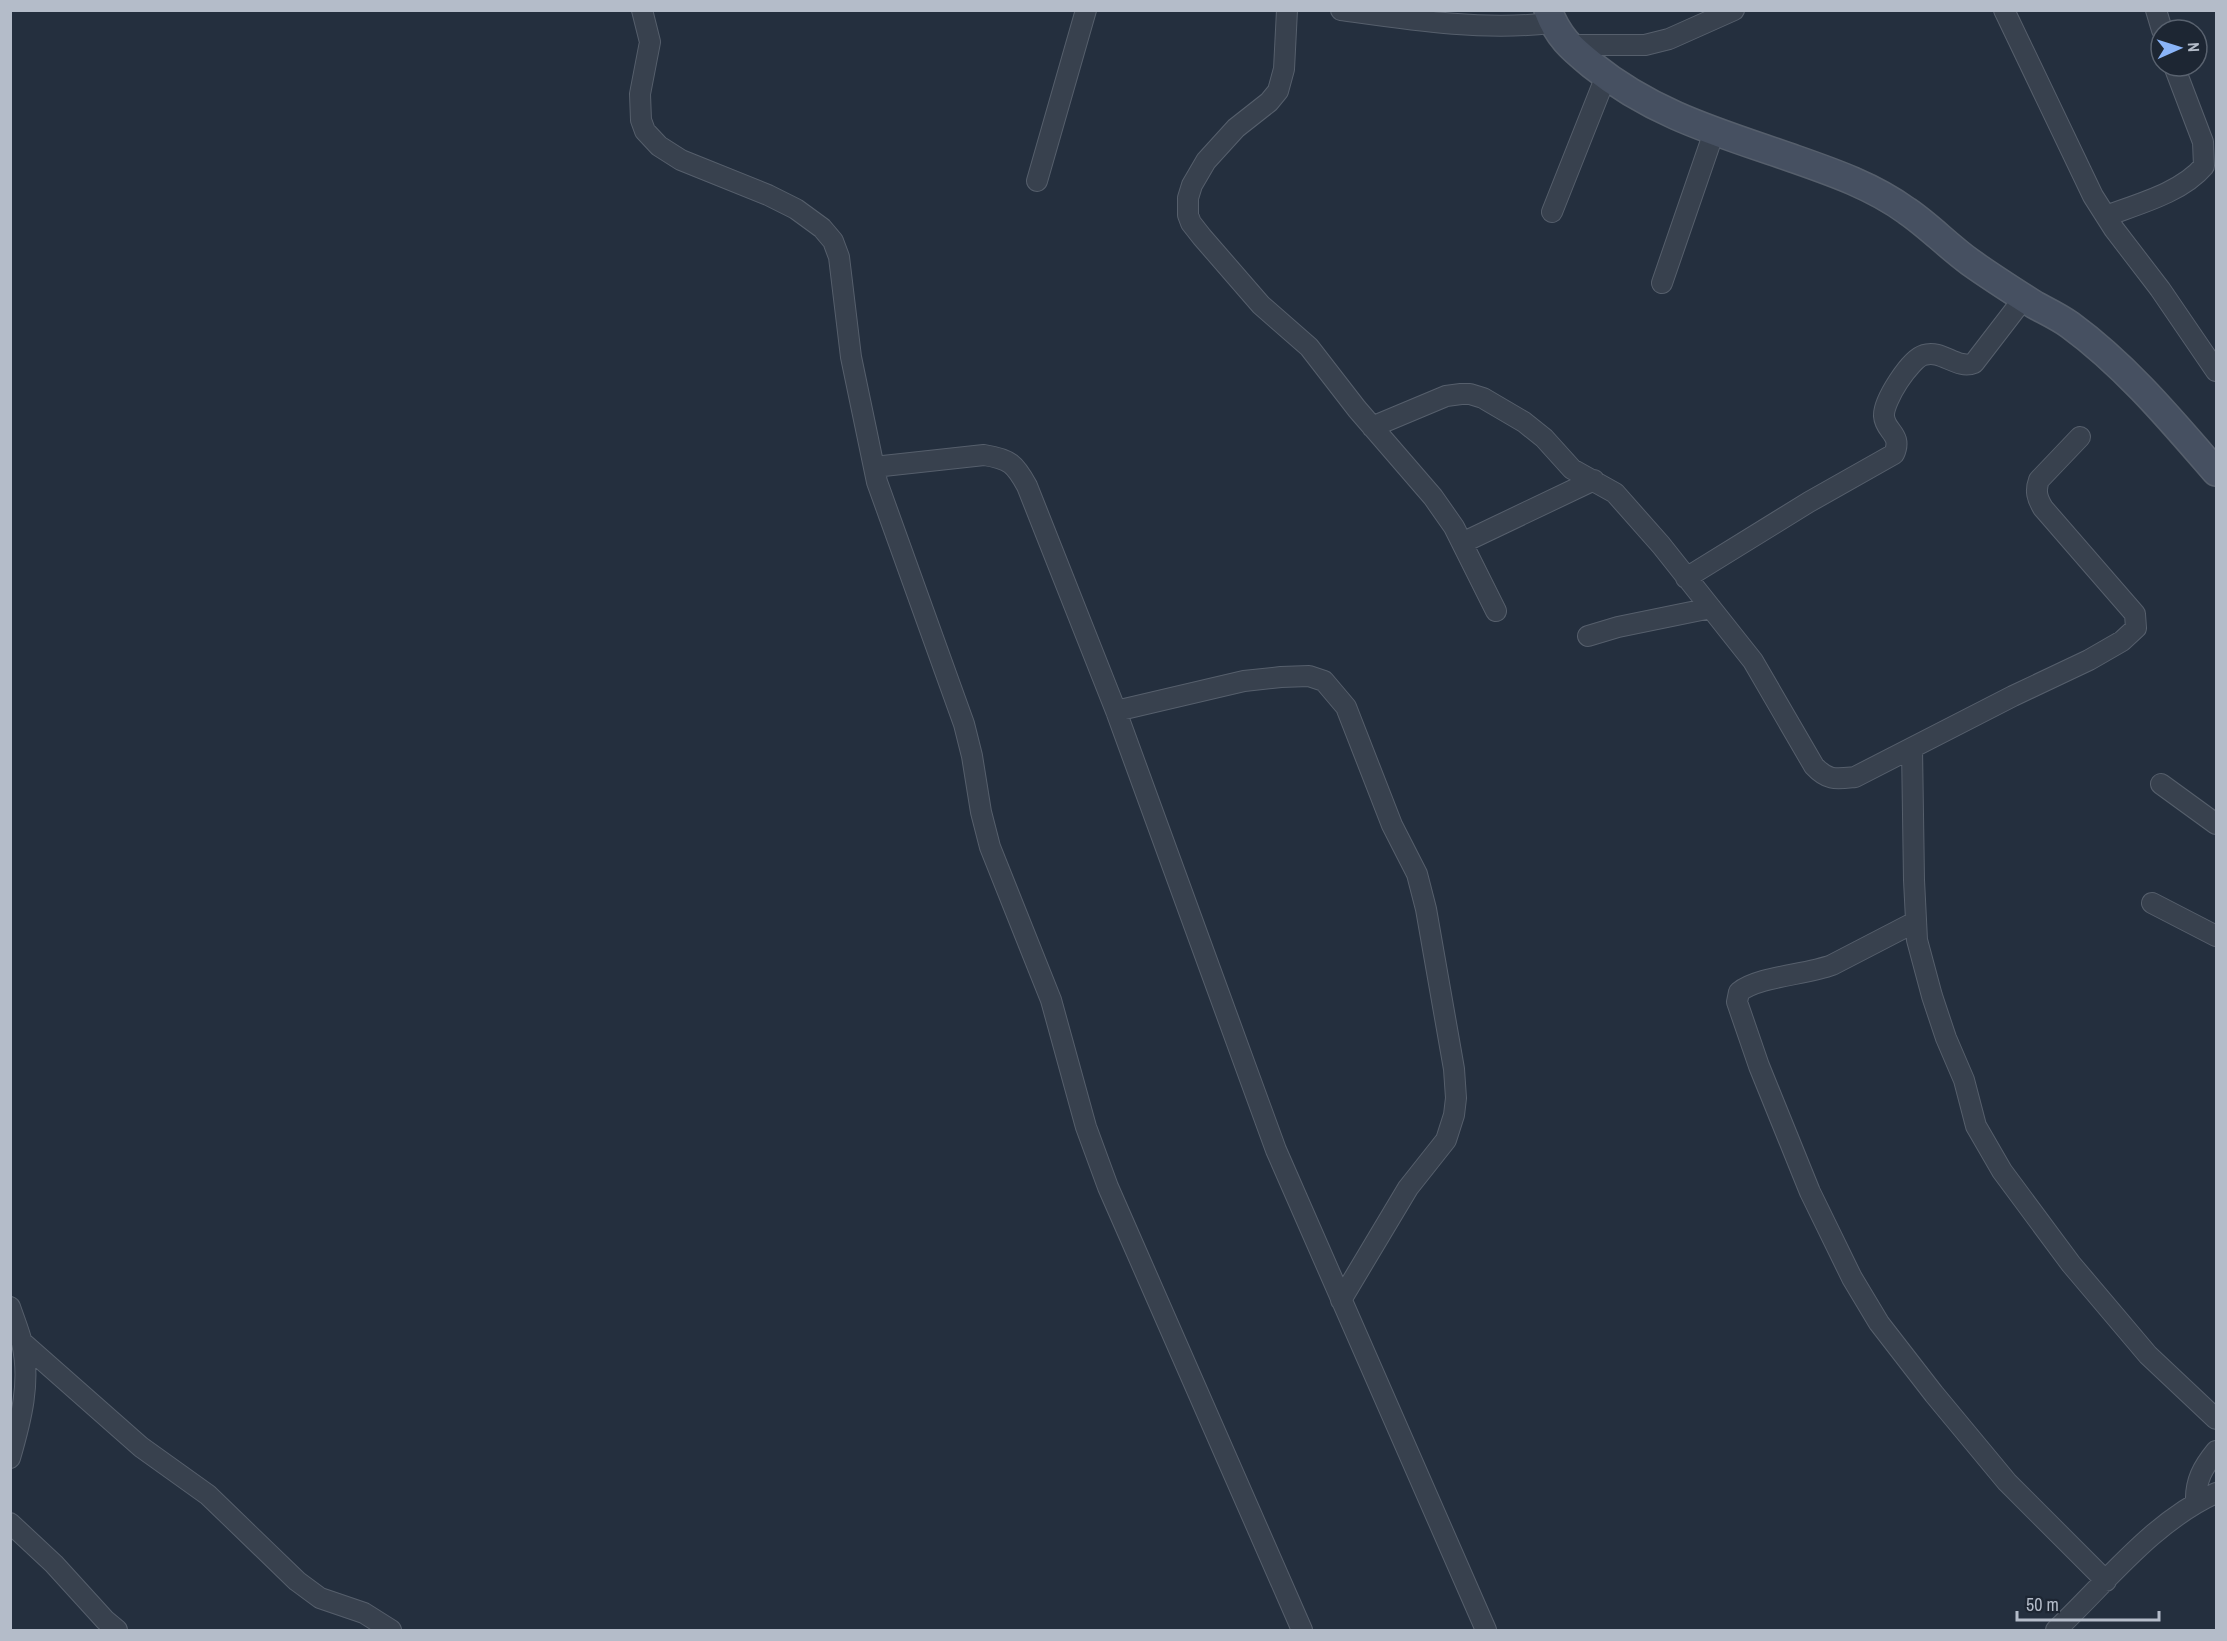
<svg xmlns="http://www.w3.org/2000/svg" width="2227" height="1641" font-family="'Archivo Narrow',sans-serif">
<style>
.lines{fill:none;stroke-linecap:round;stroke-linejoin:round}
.street-casing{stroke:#565f6c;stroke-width:22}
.secondary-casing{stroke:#565f6c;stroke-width:30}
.street{stroke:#38414e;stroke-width:20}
.secondary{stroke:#465061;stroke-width:27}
</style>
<rect width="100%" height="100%" fill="#242f3e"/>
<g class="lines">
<!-- street casing -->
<g class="street-casing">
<path id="street" d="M642 10 650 42 640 94 641 120 645 131 659 146 681 160 768 195 796 209 822 228 833 241 839 257 851 357 877 482 964 724 972 756 981 812 990 847 1051 1000 1086 1127 1108 1187 1302 1630
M1287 10 1284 69 1278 91 1269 102 1236 128 1206 161 1192 185 1188 198V215L1191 223 1202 237 1261 305 1309 347 1357 409 1433 497 1454 527 1496 611
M1341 10C1412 20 1481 31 1552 23
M2004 10 2093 196 2114 229 2160 289 2216 371
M2156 10 2162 30
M1568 45H1645L1669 39 1734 10
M1037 181 1086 10
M1552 212 1606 76
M2106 216C2138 204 2181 193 2204 166L2203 142 2174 66
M1662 283 1714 132
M1372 427 1446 396 1461 394H1470L1483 398 1524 422 1544 438 1572 469 1615 493 1661 545 1753 661 1814 766C1828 781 1836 779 1855 777L2013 696 2089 660 2122 641 2136 628 2135 614 2043 508C2037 498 2035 491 2039 480L2080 437
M874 467 984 455C1010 459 1015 464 1027 486L1116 711 1276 1150 1486 1630
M1462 543 1594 480
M1686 578 1809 502 1894 454C1903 434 1885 432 1884 416 1883 401 1910 359 1924 355 1942 349 1957 370 1974 363L2024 298
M1588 636 1618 627 1711 608
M1116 711 1244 681 1281 677 1309 676 1324 681 1346 707 1392 825 1417 874 1426 909 1454 1069 1456 1098 1454 1115 1446 1140 1408 1188 1341 1300
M1912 748 1914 880 1917 940 1932 996 1946 1038 1964 1080 1976 1126 2002 1171 2071 1264 2148 1355 2216 1419
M2161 784 2216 824
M2152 903 2216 936
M1915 922 1832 965C1806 975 1759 976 1739 992L1737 1002 1759 1066 1810 1192 1852 1278 1879 1323 1934 1394 2007 1482 2106 1581
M10 1307C14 1319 19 1331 22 1343 31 1382 21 1420 10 1458
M22 1342 141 1447 208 1495 297 1581 320 1598 364 1613 391 1630
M2196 1502C2195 1481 2203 1467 2216 1451
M10 1523 54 1564 105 1620 117 1630
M2056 1630C2106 1583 2152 1522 2216 1493"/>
</g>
<!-- secondary casing -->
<g class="secondary-casing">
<path id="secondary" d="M1548 10C1558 37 1571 48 1592 65 1654 115 1720 133 1792 158 1832 172 1873 186 1907 211 1929 226 1948 246 1970 262 1991 277 2013 291 2035 305 2046 311 2059 317 2070 325 2126 366 2171 420 2216 472"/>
</g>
<!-- street -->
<use href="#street" class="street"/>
<!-- secondary -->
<use href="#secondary" class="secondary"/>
</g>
<!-- border -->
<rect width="2227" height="1641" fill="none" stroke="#b4bcc9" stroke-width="24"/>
<!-- north arrow -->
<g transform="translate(2179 48) rotate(87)"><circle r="28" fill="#1d2633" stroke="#59626f" stroke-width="1.5"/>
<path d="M0-4.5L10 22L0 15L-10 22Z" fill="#8ab4f8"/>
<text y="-9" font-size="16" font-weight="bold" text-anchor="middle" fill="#b4bcc9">N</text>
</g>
<!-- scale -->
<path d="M2017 1611v9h142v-9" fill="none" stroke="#b4bcc9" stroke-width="3"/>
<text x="2026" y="1611" font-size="18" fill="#b4bcc9" stroke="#1d2633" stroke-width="4.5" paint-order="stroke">50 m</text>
</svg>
